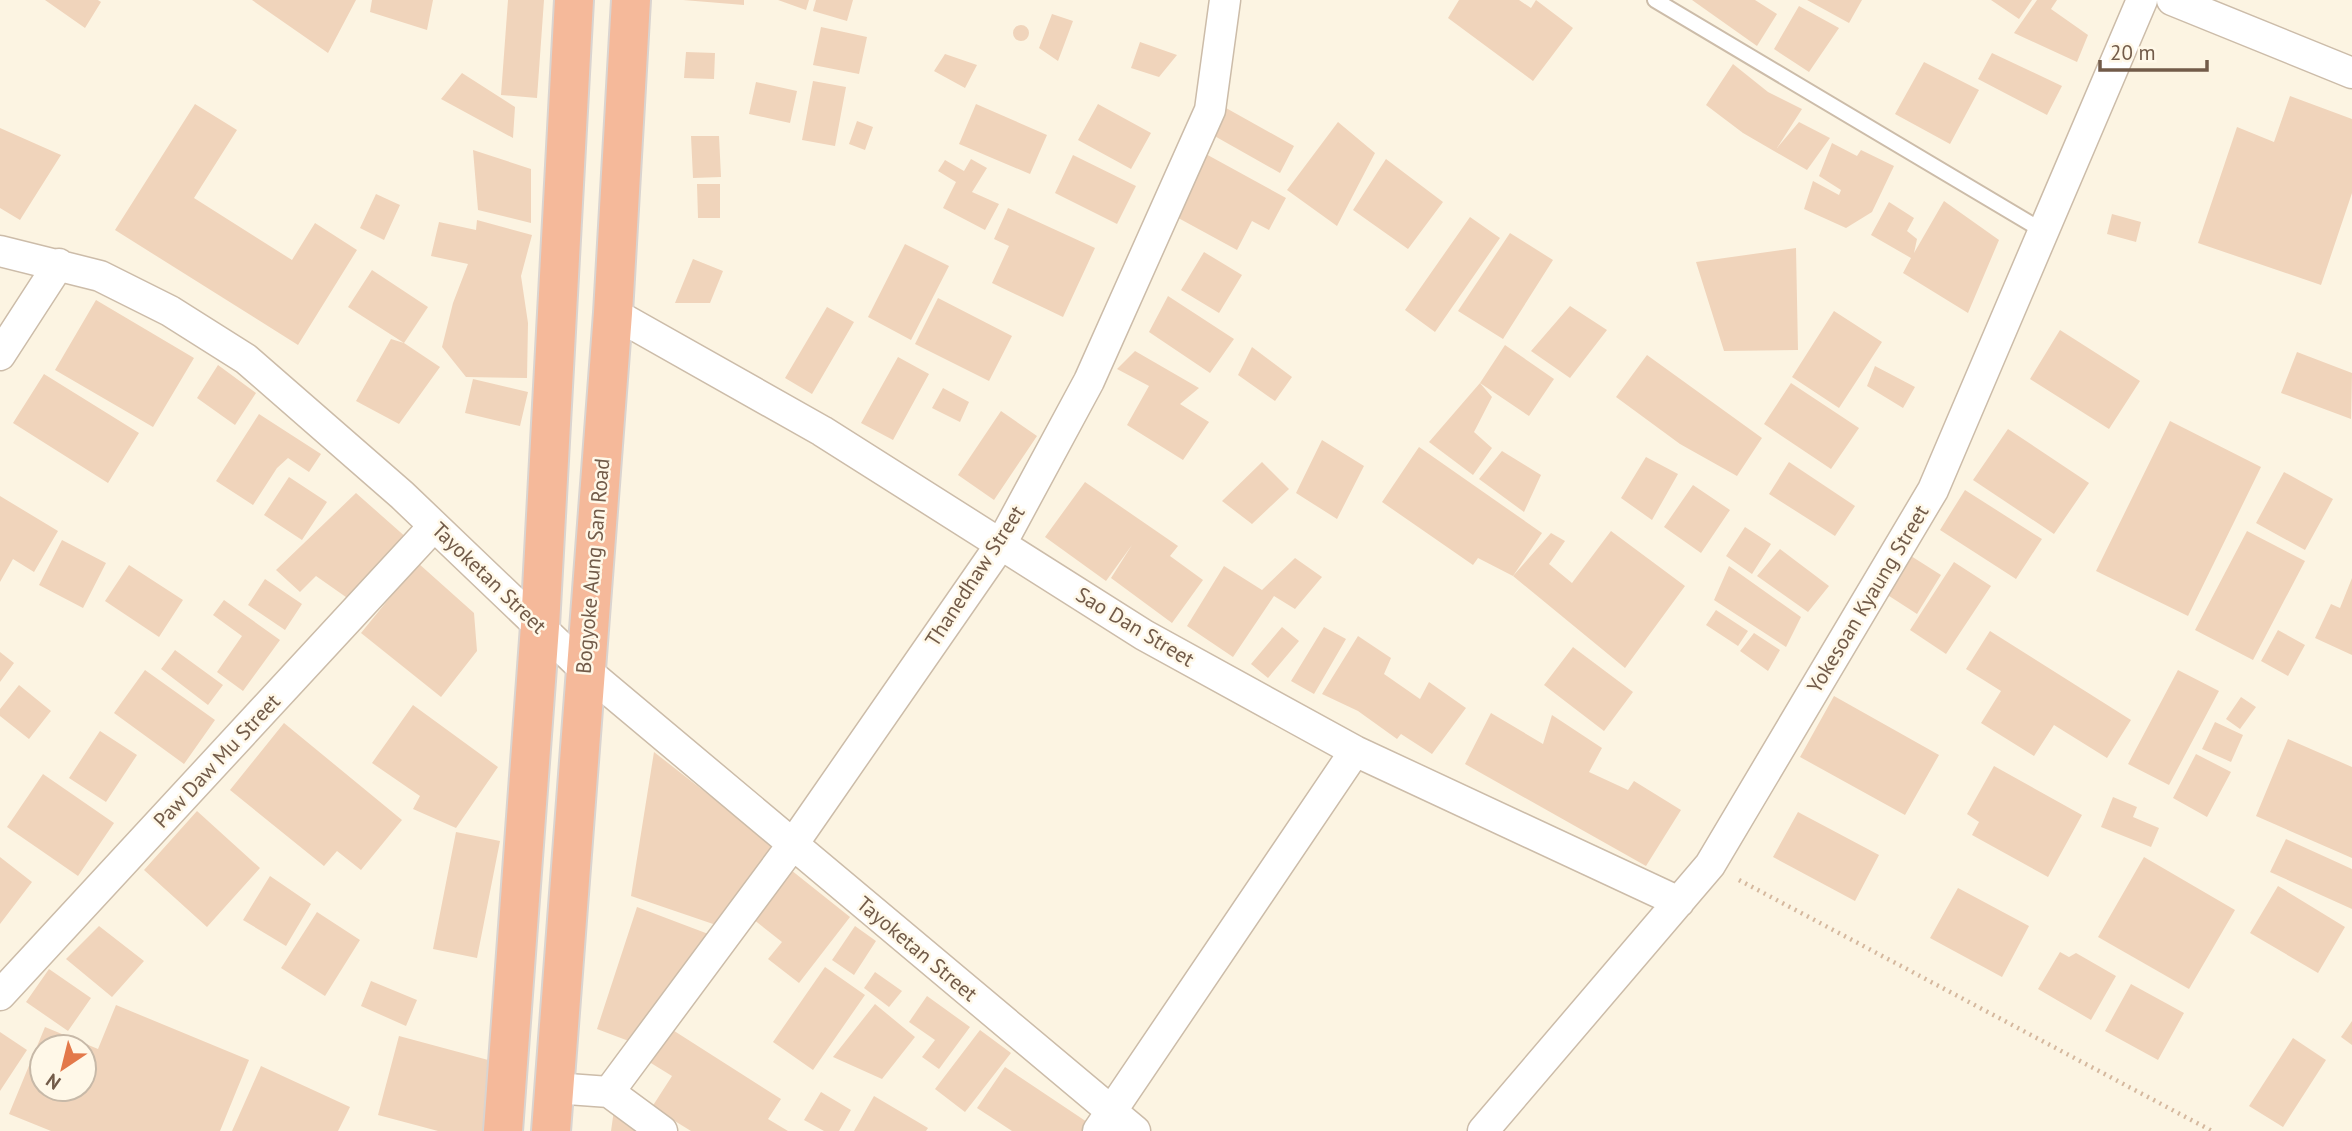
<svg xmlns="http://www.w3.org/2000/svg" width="2352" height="1131" font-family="'PT Sans',sans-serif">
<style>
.building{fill:#f0d4bb;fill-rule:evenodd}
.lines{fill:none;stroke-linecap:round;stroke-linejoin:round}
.lane-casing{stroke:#ccbca9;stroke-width:18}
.street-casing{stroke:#ccbca9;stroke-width:33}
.highway-casing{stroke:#dad4d0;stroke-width:42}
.path{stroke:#d5b89e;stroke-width:4.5;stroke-dasharray:2 5;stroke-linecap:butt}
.lane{stroke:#fff;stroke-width:14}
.street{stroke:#fff;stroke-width:30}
.highway{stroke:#f5b99a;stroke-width:38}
.labels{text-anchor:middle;stroke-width:5;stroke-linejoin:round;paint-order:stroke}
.street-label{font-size:21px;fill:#725b49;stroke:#fff8e8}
</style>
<rect width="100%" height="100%" fill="#fcf4e2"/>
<!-- building -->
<path class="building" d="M45 0H98L101 2 85 28Z
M252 0H356L328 53Z
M372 0H433L427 30 370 12Z
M508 0H544L537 98 501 95Z
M683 0H744V5Z
M778 0H809L806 10Z
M816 0H853L847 21 813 11Z
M1459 0H1519L1531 8 1536 0 1573 28 1533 81 1448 18Z
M1692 0H1755L1777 14 1757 46Z
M1807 0H1862L1849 23Z
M1991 0H2032L2019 19Z
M2037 0H2057L2051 9 2088 35 2077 62 2014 33Z
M1799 6 1839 28 1809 72 1774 49Z
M1052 14 1073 21 1058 61 1039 48Z
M1013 33a8 8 0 1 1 16 0a8 8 0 1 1-16 0Z
M821 27 867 37 859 74 813 65Z
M1140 42 1177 55 1159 77 1131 68Z
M686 52 715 53 714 79 684 78Z
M1992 53 2062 86 2047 115 1978 79Z
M945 54 977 65 965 88 934 71Z
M1924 62 1979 90 1950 144 1895 114Z
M1733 64 1768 92 1802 109 1777 148 1799 122 1830 138 1807 170 1743 133 1706 105Z
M462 73 515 107 513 138 441 99Z
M813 81 846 87 835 146 802 140Z
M756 82 797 91 790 123 749 114Z
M2290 96 2352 119V193L2321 285 2198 243 2237 127 2274 142Z
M195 104 237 130 194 198 292 260 315 223 357 250 298 345 115 230Z
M976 104 1047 135 1030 174 959 144Z
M1098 104 1151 133 1131 169 1078 140Z
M1226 108 1294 146 1280 173 1211 134Z
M857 121 873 127 865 150 849 144Z
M1338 122 1375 153 1337 226 1287 190Z
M0 128 61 155 20 220 0 208Z
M691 136H719L721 177 693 178Z
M1832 143 1857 156 1861 150 1894 166 1872 212 1846 228 1804 209 1813 181 1839 195 1841 190 1819 176Z
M473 150 531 169V223L478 210Z
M1204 153 1286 198 1269 230 1252 221 1237 250 1171 214Z
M1073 155 1136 186 1117 224 1055 193Z
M971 159 987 168 972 192 999 204 985 230 943 208 956 182 938 171 945 160 964 171Z
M1386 159 1443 202 1408 249 1353 210Z
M697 184H720V218H698Z
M376 194 400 205 384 240 360 228Z
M1944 201 1999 240 1968 313 1903 273 1911 258 1871 235 1889 202 1914 218 1907 231 1917 239 1914 253Z
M1008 208 1095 248 1063 317 992 283 1009 246 994 239Z
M2112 214 2141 222 2136 242 2107 234Z
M1470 217 1500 238 1435 332 1405 310Z
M477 220 532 235 521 276 528 323 527 378 466 377 442 347 453 303 468 264 431 256 439 222 476 230Z
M1510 233 1553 260 1503 339 1458 311Z
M905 244 949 266 911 340 868 317Z
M1796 248 1798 350 1724 351 1696 262Z
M1204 252 1242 275 1219 313 1181 290Z
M693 259 723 271 710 303H675Z
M372 270 428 307 404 343 440 367 399 424 356 401 391 339 404 343 348 307Z
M1168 296 1234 339 1210 373 1149 332Z
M938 298 1012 336 989 381 915 344Z
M96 300 194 358 153 427 55 370Z
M1570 306 1607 330 1570 378 1531 351Z
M827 307 854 322 812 394 785 378Z
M1834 311 1882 342 1839 408 1792 377Z
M2060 330 2140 381 2109 429 2030 379Z
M1505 345 1554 379 1529 416 1480 383 1492 397 1474 432 1492 448 1473 475 1429 442 1480 383Z
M1252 347 1292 377 1275 401 1238 375Z
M1135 351 1199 388 1180 404 1209 422 1183 460 1127 425 1149 386 1117 369Z
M2297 352 2352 373 2351 419 2281 393Z
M1647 355 1762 438 1737 476 1680 444 1616 397Z
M898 357 929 374 893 440 861 423Z
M218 365 256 393 235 425 197 398Z
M1875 366 1915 387 1903 408 1867 386Z
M44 374 139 433 108 483 13 423Z
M473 379 528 392 520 426 465 413Z
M1791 383 1859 428 1831 469 1764 424Z
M943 388 969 402 960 422 932 408Z
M1001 411 1037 436 994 500 958 475Z
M259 414 321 454 309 472 288 458 277 468 253 505 216 481Z
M2170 421 2261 467 2188 616 2096 571Z
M2008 429 2089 483 2054 534 1973 480Z
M1322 440 1364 466 1337 519 1296 493Z
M1419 447 1542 533 1513 576 1478 558 1473 565 1382 502Z
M1502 451 1541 475 1524 512 1479 479Z
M1646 457 1678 474 1652 520 1621 498Z
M1262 462 1289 489 1252 524 1222 501Z
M1789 462 1855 506 1835 536 1769 494Z
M2284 472 2333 499 2305 550 2256 523Z
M289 477 327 502 302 540 264 515Z
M1085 482 1178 546 1170 556 1203 580 1172 623 1111 578 1132 545 1106 581 1045 537Z
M1693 485 1730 510 1701 553 1664 527Z
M1965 490 2042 539 2016 579 1940 530Z
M356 493 408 539 353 602 316 576 300 592 276 570Z
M0 496 58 531 34 572 13 559 0 582Z
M1745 527 1771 544 1752 574 1726 556Z
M1611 531 1685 586 1625 668 1513 576 1551 533 1565 541 1549 564 1572 583Z
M2247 531 2305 561 2253 660 2195 630Z
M62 540 106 563 83 608 39 585Z
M1780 549 1829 586 1808 612 1757 576Z
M1911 556 1941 575 1917 614 1886 594Z
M1295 558 1322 577 1295 609 1274 596 1233 657 1187 626 1224 566 1262 590Z
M1954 562 1991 586 1946 654 1910 630Z
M418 563 474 613 477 651 441 697 361 633Z
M129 565 183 600 159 637 105 601Z
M1729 566 1801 617 1786 647 1714 600Z
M2352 578V655L2315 638 2331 604 2340 608Z
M265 579 302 604 285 630 248 605Z
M224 600 280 640 243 691 217 672 242 636 213 615Z
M1716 610 1748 631 1738 646 1706 625Z
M1282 627 1299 641 1268 678 1251 664Z
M1324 627 1346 639 1314 694 1291 681Z
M2278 630 2305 645 2288 676 2261 661Z
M1990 631 2131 720 2107 758 2054 725 2034 756 1981 723 2001 691 1966 669Z
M1754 633 1780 650 1768 671 1740 651Z
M1358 636 1391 658 1384 674 1420 699 1429 682 1466 708 1432 754 1401 734 1397 739 1358 711 1322 694Z
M1573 647 1633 692 1604 731 1544 685Z
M175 650 223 685 208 705 161 669Z
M0 652 14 663 0 682Z
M145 670 215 720 184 764 114 713Z
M2178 670 2219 691 2169 785 2128 764Z
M19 685 51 711 29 739 0 716V709Z
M1834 696 1939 755 1905 815 1800 757Z
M2241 697 2256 707 2240 729 2226 719Z
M413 705 498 767 456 828 413 809 420 796 372 763Z
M1491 713 1543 744 1552 715 1602 748 1589 772 1628 790 1634 781 1681 810 1646 866 1465 764Z
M2215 722 2243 735 2231 762 2202 749Z
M284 723 402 820 361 870 337 851 324 866 230 790Z
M100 731 137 755 106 802 69 778Z
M2288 739 2352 767V858L2256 816Z
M654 752 773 845 719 926 631 896Z
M2196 754 2231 772 2207 817 2173 798Z
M1994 766 2082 815 2048 877 1972 835 1979 822 1967 814Z
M43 774 114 823 78 876 7 827Z
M2113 797 2137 807 2133 817 2159 828 2151 847 2101 827Z
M197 811 260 868 207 927 144 870Z
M1798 812 1879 855 1855 901 1773 857Z
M456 832 500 841 477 958 433 949Z
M2286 839 2352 869V909L2270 872Z
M0 857 32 882 0 924Z
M2144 857 2235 910 2189 989 2098 937Z
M791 870 850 917 799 983 768 959 782 942 753 919Z
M270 876 311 904 286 946 243 920Z
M2278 886 2345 927 2318 973 2250 933Z
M1958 888 2029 926 2002 977 1930 938Z
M637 907 711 935 634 1043 597 1029Z
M317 912 360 940 325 996 281 968Z
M99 926 144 961 112 997 66 959Z
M855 926 876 941 854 975 832 960Z
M2060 952 2069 957 2076 953 2116 976 2091 1020 2038 989Z
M825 967 865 995 813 1070 773 1042Z
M49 969 91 998 68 1031 26 1002Z
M875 972 902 991 889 1007 864 988Z
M371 981 417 1000 406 1026 361 1006Z
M2131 984 2184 1013 2158 1060 2105 1031Z
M927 996 970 1027 939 1069 922 1057 935 1040 909 1022Z
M875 1004 915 1037 882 1079 833 1057Z
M116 1005 249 1060 220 1131H51L9 1114 45 1027 98 1049ZM42 1047H84V1089H42Z
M2352 1021V1045L2341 1037Z
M668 1027 781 1099 768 1119 788 1131H691L652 1107 672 1076 646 1060Z
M980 1030 1011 1053 965 1112 935 1089Z
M0 1032 27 1050 0 1091Z
M399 1036 503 1064 486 1131H438L378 1115Z
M2293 1038 2326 1060 2283 1127 2249 1106Z
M261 1066 350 1107 338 1131H232Z
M1005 1067 1090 1124 1085 1131H1012L977 1108Z
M821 1092 851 1110 839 1131H824L804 1120Z
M874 1096 928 1128 926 1131H854Z
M614 1110 644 1131H611Z"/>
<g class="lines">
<!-- lane casing -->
<g class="lane-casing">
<path id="lane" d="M1655 0 2043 231"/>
</g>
<!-- street casing -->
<g class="street-casing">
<path id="street" d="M2172 0 2352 73
M0 251 100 276 170 311 246 359 402 495 584 669 1135 1131
M613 313 822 431 1144 635 1355 751 1679 902
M0 355 59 264
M0 995 434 526
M554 1088 609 1092 662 1131
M609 1092 793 844 1001 544 1089 381 1210 110 1225 0
M1098 1131 1355 751
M1483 1131 1710 865 1933 490 2142 0"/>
</g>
<!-- highway casing -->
<g class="highway-casing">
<path id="highway" d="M503 1131 540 626 574 0
M551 1131 613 313 631 0"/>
</g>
<!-- path -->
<path class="path" d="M1739 880 2212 1131"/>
<!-- lane -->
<use href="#lane" class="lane"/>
<!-- street -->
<use href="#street" class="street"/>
<!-- highway -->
<use href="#highway" class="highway"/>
</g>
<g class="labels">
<!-- street labels -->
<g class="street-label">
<text transform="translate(593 566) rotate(-85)" y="7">Bogyoke Aung San Road</text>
<text transform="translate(975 576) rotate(-57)" y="7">Thanedhaw Street</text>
<text transform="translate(489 578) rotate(44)" y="7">Tayoketan Street</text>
<text transform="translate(1868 599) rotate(-59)" y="7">Yokesoan Kyaung Street</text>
<text transform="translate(1135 627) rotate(31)" y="7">Sao Dan Street</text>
<text transform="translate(217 761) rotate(-47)" y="7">Paw Daw Mu Street</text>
<text transform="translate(917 949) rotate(40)" y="7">Tayoketan Street</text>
</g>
</g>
<!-- north arrow -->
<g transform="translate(63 1068) rotate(215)"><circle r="33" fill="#fff8e8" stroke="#c7b9a8" stroke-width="2"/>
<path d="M0-5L12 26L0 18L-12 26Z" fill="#e3794a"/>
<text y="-10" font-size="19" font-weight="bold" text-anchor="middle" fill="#725b49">N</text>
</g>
<!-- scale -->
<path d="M2100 60v10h107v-10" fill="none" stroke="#725b49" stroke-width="3.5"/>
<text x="2110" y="60" font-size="21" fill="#725b49" stroke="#fff8e8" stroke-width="5" paint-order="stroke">20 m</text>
</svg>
